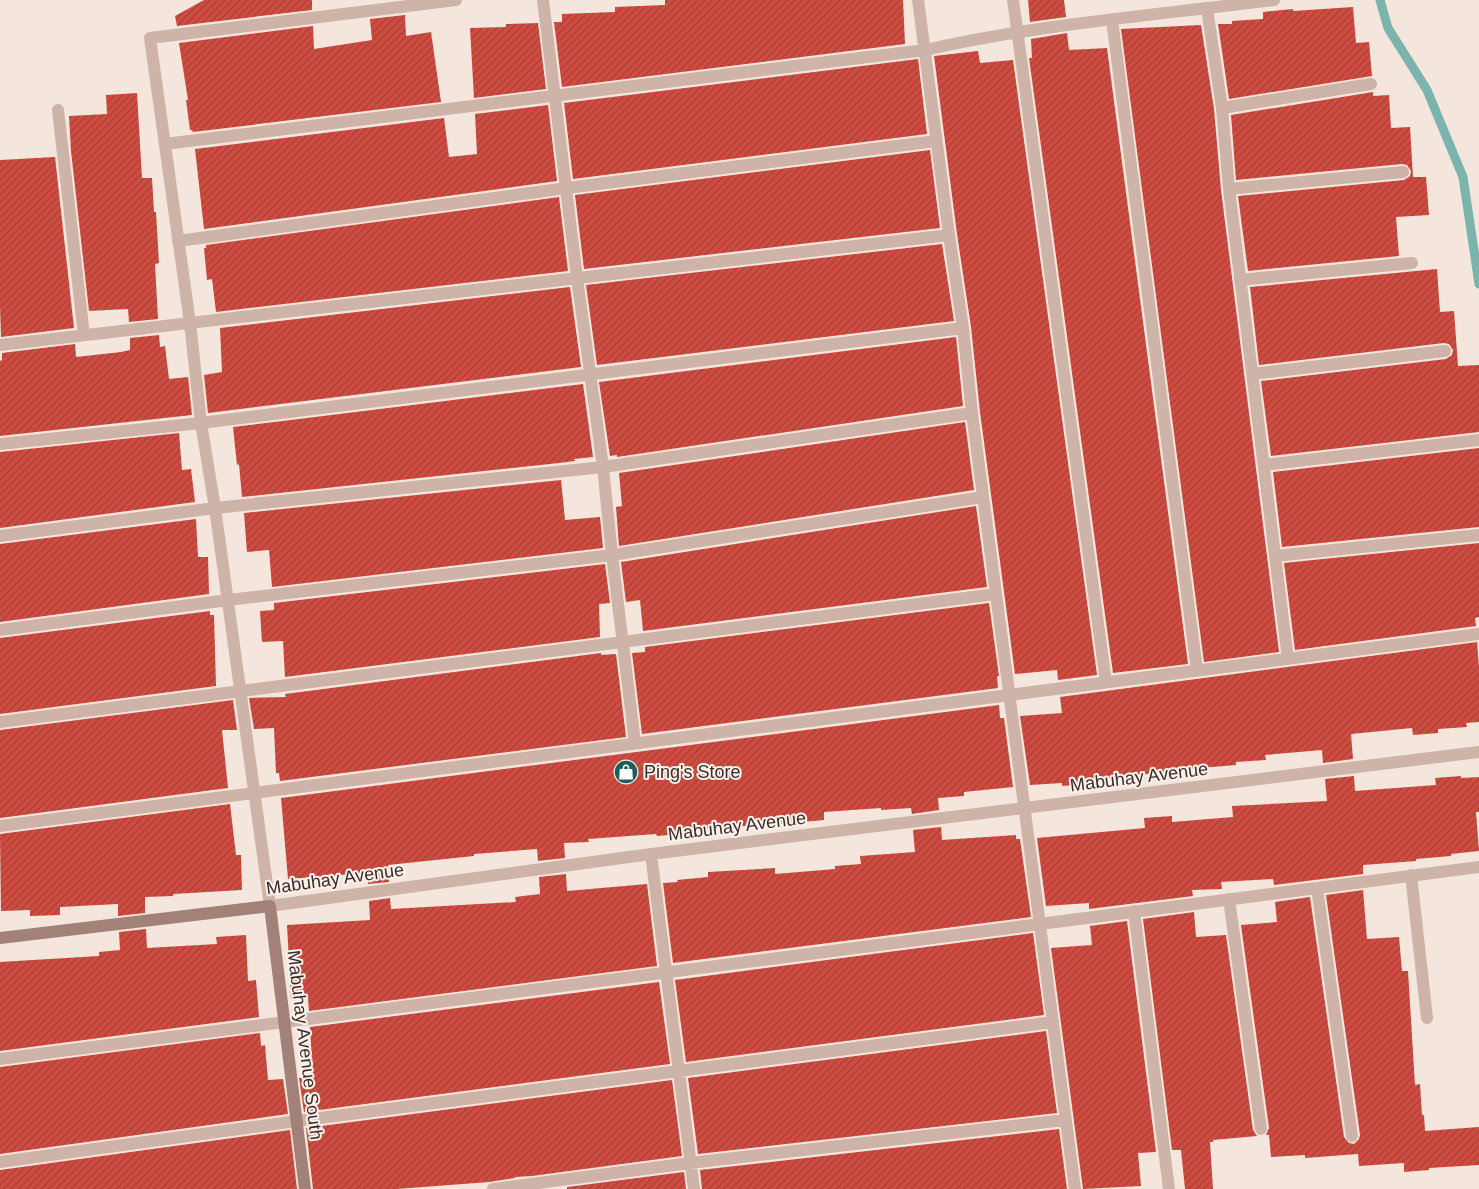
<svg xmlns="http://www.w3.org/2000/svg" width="1479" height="1189" font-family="Helvetica,sans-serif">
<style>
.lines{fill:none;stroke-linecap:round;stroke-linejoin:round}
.stream{stroke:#7ab4ad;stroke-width:9}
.building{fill:url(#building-hatch)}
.street{stroke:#ceb3a8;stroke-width:12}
.secondary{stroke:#a28179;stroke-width:12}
.labels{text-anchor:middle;stroke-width:4;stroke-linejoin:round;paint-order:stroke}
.poi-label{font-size:18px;fill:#3a2b29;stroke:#fbf1ea;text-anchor:start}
.street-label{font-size:18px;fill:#3a2b29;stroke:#fbf1ea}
</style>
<defs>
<pattern id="building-hatch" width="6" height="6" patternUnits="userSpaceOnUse" patternTransform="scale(1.25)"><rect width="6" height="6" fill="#cf4c41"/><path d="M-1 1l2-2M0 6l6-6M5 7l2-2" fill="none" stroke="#a93f36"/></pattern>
</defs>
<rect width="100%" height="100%" fill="#f4e6dd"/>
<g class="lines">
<!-- stream -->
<path class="stream" d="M1380 0 1388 28 1427 90 1463 177 1479 284"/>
</g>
<!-- building -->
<path class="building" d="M204 0H312V10L177 26 175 16Z
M665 0H903L905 44 562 87 554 22H562V14L615 12V7L665 5Z
M1028 0H1064L1066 17 1030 22Z
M1353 7 1356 43 1369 42 1372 76 1229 99 1218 24H1232V21L1263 19V12L1293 9V11Z
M405 15 406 36 431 32 441 102 193 132 192 130H190L186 100H188L179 43 313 26 314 49 372 40 370 19Z
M538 23 546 89 474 98 470 28 506 27V24Z
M1201 25 1214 109 1221 190 1279 652 1204 662 1121 29Z
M1067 33 1069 50 1107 48 1188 664 1113 673 1029 58H1032L1031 39Z
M978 51 980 63 1013 60 1097 675 1058 680 1057 670 1015 674 980 412 971 327 957 234 934 56Z
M918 59 927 134 573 179 564 103Z
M1373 92V96L1389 95 1391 128 1410 127 1413 177H1426L1429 215 1396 217 1399 256 1248 271 1238 196 1404 180 1410 176 1411 171 1407 165 1402 164 1236 180 1231 115Z
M137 93 142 178H152L154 212H156L159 263 155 264 158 319 129 322 128 309 89 311 71 151 69 116 107 114 106 95Z
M548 105 557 181 204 229 195 149 444 118 449 157 477 154 475 114Z
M930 150 940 228 584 269 575 195Z
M55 157 74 328 1 337 0 305V160Z
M559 197 568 271 216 312 212 279 207 280 204 248H206V245Z
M942 244 954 321 597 365 586 285Z
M1437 269 1440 312 1454 311 1458 366 1479 365V432L1271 456 1261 381 1446 359 1452 355 1453 350 1449 344 1444 343 1259 365 1250 287Z
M570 287 581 367 208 413 204 375 222 372 220 328Z
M159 335 160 347 165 346 169 379 188 377 192 415 0 436V361L2 360V353L75 344 76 357 121 352 130 350V338Z
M956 337 963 406 617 457V455L610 456 599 382Z
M583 384 593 457 574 459 575 461 559 463 242 497 239 464 237 465 233 427Z
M965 422 974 490 619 546 616 507 622 506 619 473Z
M179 433 182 470 191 469 195 502 0 528V452Z
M1479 448V527L1282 547 1273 472Z
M561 480 565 520 600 517 603 548 272 587 269 550 247 552 244 513Z
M976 506 987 587 643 631 640 600 626 602 621 562Z
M196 519 198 557H208L209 594 0 622V544Z
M1479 543V617L1475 618 1476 626 1295 650 1284 563Z
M605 564 610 603 599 604 600 637 285 677 283 641 262 642 260 611 274 610V603Z
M989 603 999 676H997L998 688 642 734 632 653 645 652V647Z
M210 611V615H214L216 686 0 714V638Z
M1477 642 1479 667V722L1466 723 1467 727 1438 729V733L1413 735 1412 728 1351 734 1353 759 1323 763 1322 750 1265 755 1266 760 1236 762V765L1176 770V771L1088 780V784L1062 786V783L1030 785 1020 716 1062 713 1060 697Z
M601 653V655L616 654 626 737 280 781 279 773H276L274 728 254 729 249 698 286 697 285 694Z
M233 700 237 730H222L228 788 0 818V730Z
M999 705 1000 718H1004L1013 787 964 792V796L938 798 939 810 912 814 911 808 881 810V808L824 812V820L770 825V824L678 831V834L657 836 656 834 588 839 589 842 564 843 565 858 538 861 537 849 474 854V856L388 865 389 882 368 884 367 873 288 879 281 798Z
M1354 776 1355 791 1436 785 1435 778 1461 776V778L1479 777V812H1476L1479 851 1451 854V856L1416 859V861L1363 865V874L1274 885 1273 879 1221 882 1222 889 1192 890 1193 896 1089 909V903L1046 906 1037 838 1145 828 1144 818 1172 816V822L1233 817 1232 806 1327 801 1325 779Z
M230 804 236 855H241L242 890 173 894V896L145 897V913L118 916V904L60 907V915L30 916V910L1 911 0 834Z
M941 827 942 840 1016 835V839H1020L1031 917 673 963 663 883 678 882 677 880 708 877V872L775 868V874L835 869V866L861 864 860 856 915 852 913 830Z
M566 874 567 891 647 884 657 966 309 1011 308 998 291 999 287 925 370 920 369 901 390 898 391 909 516 902 515 897 540 894 539 877Z
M1363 890 1367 939 1399 937 1402 971H1408L1415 1085 1420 1084 1422 1115H1424L1425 1131 1479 1127V1165L1429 1168V1170L1404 1172V1163L1359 1166 1358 1154 1305 1158V1155L1271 1157 1269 1135H1266L1269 1128 1241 925 1277 922 1275 902 1310 897 1344 1137 1349 1143 1354 1144 1359 1139 1360 1135 1326 895Z
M1194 912 1196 937 1226 935 1253 1130 1257 1136 1213 1140V1142H1210L1213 1189H1185L1181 1150H1172L1143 919Z
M1127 921 1156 1152 1138 1153 1141 1186 1083 1189 1051 948 1092 945 1090 926Z
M146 929 147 948 217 944 216 937 246 935 248 981 256 980 259 1017 0 1051V962L99 956V952L120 950 119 932Z
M1033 933 1044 1015 686 1062 675 980Z
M659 982 670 1064 304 1112 299 1078 313 1077 310 1027Z
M1046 1031 1057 1113 698 1154 688 1078Z
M260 1033 261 1046 265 1045 268 1080 283 1079 288 1114 0 1154V1067Z
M672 1080 682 1156 532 1176 515 1177V1178L489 1182 397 1189H313L306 1128Z
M1059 1129 1067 1189H702L700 1170Z
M290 1130 297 1189H0V1170Z
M684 1172 686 1189H567V1187Z"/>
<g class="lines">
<!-- street -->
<path class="street" d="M456 0 150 38 190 323 201 423 215 508 270 906 651 854 1479 752
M543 0 577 278 603 467 612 555 635 743
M918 0 949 235 963 328 972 413 1075 1189
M1013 0 1106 682
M1207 9 1222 108 1229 189 1288 659
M1112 20 1197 670
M1222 108 1371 84
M58 110 84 335
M165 144 925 50C1039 24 1157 15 1274 0
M1229 189 1403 172
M178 241 567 188 936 141
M1240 280 1412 263
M0 345 949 235
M1252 374 1445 351
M0 444 201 423 963 328
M1264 465 1479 440
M0 536 215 508 603 467 972 413
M1275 556 1479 535
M0 630 228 600 612 555 983 497
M0 722 996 594
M0 826 1479 634
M651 854 694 1189
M1411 875 1427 1018
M1317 888 1352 1136
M1229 899 1261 1129
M1134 911 1169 1189
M0 1059 1479 867
M0 1162 297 1121 1053 1022
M493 1189 690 1163 1065 1120"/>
<!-- secondary -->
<path class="secondary" d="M0 938 270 906 305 1189"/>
</g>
<!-- icons -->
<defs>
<g id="shop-disc" transform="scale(1.25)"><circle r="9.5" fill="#1a5f59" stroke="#fbf1ea"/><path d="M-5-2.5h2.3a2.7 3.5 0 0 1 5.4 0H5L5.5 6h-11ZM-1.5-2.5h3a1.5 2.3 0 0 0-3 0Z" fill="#fff"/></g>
</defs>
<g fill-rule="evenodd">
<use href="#shop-disc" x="626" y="772"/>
</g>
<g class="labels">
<!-- poi labels -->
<g class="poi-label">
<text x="644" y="778">Ping's Store</text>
</g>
<!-- street labels -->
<g class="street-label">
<text transform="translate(1139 777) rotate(-7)" y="6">Mabuhay Avenue</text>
<text transform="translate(737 826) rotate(-7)" y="6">Mabuhay Avenue</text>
<text transform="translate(335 879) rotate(-8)" y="6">Mabuhay Avenue</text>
<text transform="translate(305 1045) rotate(83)" y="6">Mabuhay Avenue South</text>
</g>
</g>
</svg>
